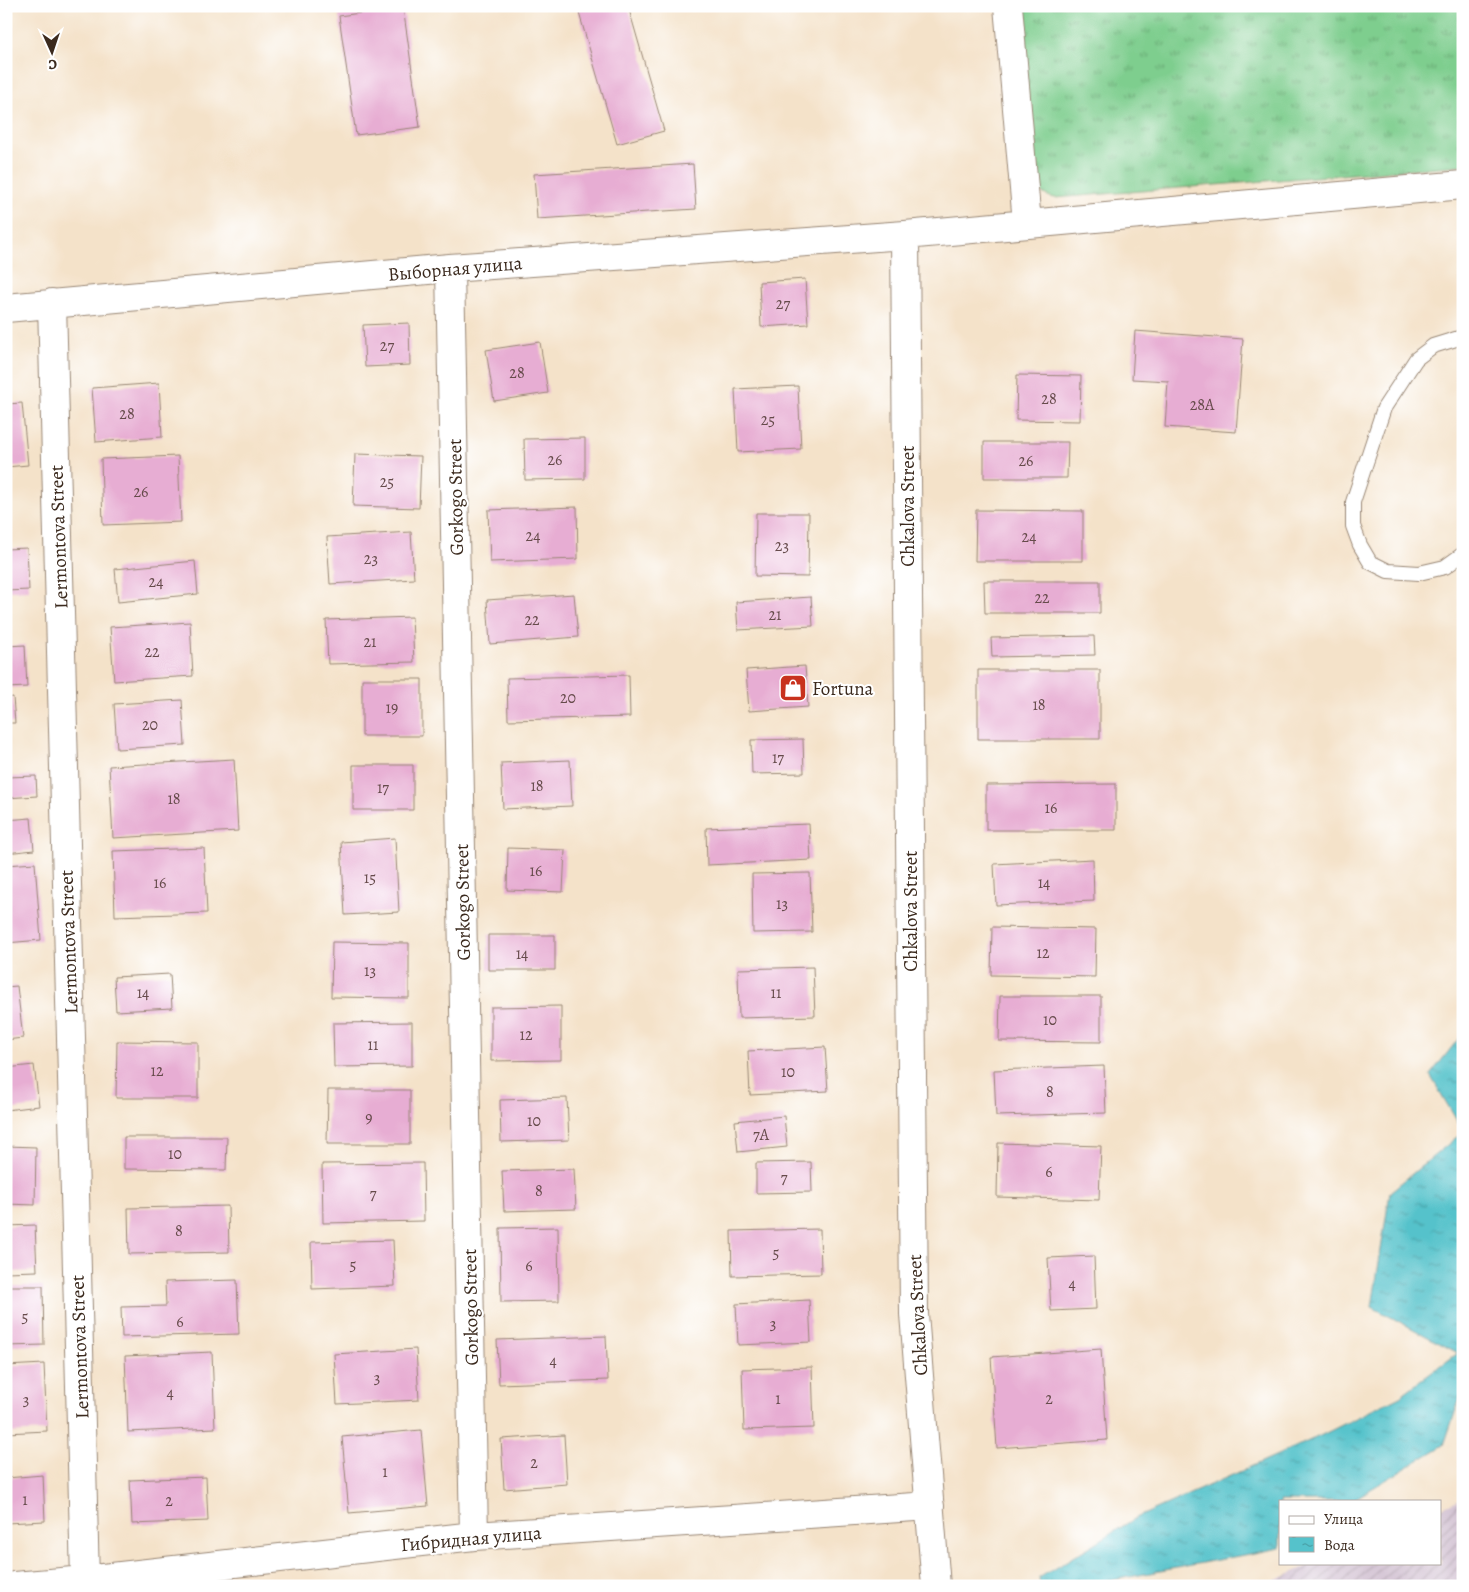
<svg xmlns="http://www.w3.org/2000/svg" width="1469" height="1592" font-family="Alegreya,serif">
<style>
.industrial{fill:url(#industrial-furrows)}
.grass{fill:url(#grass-tufts);stroke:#5c7c56}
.water{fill:url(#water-ripples);stroke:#487674}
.building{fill:#e7add3}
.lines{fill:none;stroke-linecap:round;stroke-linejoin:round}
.service-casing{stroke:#988674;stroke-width:16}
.minor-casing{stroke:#988674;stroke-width:30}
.service{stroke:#fff;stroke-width:14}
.minor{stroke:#fff;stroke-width:28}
.labels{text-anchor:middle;stroke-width:4;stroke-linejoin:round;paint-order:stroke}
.number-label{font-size:16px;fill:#664b4b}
.street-label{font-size:19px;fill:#3b2a1e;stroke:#fff}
.poi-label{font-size:19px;fill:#3b2a1e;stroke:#fff;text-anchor:start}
</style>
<defs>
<pattern id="industrial-furrows" width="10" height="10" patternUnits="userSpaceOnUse" patternTransform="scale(1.25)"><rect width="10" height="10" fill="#cfbdcf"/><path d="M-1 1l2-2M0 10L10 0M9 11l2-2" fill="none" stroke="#a99aa7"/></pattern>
<pattern id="grass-tufts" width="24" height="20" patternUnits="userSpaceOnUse" patternTransform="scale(1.25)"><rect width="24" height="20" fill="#7ece8e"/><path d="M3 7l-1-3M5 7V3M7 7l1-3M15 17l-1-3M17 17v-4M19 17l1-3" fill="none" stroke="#68a773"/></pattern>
<pattern id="water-ripples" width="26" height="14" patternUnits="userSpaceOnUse" patternTransform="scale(1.25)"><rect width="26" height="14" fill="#55c2cb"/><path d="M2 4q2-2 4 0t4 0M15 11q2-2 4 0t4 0" fill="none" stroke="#489ea4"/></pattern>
</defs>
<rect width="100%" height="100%" fill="#fff"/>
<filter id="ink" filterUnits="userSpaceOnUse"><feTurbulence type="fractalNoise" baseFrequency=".02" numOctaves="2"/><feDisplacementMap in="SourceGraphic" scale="10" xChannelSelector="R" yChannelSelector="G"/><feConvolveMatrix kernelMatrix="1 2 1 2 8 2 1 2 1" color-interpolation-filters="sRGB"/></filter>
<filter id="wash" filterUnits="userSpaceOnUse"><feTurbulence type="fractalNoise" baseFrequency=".0096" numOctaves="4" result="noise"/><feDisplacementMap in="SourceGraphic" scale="20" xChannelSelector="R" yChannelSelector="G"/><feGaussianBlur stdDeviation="1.12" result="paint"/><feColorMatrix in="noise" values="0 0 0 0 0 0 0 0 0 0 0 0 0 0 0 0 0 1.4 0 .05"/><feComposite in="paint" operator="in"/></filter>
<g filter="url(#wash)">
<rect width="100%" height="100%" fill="#f4e2c9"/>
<!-- industrial -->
<path class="industrial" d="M1463 1498V1586H1263L1314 1563H1440V1508Z"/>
<!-- grass -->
<path class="grass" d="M1018 6H1463V165L1055 198C1045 196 1041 193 1035 185Z"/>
<!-- water -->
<path class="water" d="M1463 1033V1131L1430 1075Z
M1463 1132V1389L1444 1445 1351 1501H1280V1548L1082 1586H1040L1039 1578 1136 1518 1322 1435 1400 1396 1458 1353 1372 1307 1390 1192Z"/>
<g id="blocks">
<!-- building -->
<path class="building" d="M577 6H628L664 131 617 144Z
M403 7 420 127 356 135 339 16Z
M693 164 696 209 537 219 534 174Z
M805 279 808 324 761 327 759 282Z
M409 323 410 365 365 367 363 325Z
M1135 331 1243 339 1236 432 1165 427 1168 381 1132 379Z
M540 342 548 393 494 401 486 350Z
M1017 375 1081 376 1080 421 1016 420Z
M159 383 162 437 96 442 92 388Z
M798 386 801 449 738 452 735 389Z
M22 403 28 465 6 467V404Z
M585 438V479L525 480 524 439Z
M984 442H1068L1067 478H984Z
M355 454 421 456 419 508 353 506Z
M178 456 181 522 103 525 101 459Z
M577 507 578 559 490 562 488 510Z
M976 510 1083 511V561H975Z
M756 513H809L808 577 755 576Z
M411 532 414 579 330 584 327 537Z
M27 548 29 590 6 591V549Z
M195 561 198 594 118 602 115 569Z
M984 581H1100V613H985Z
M574 594 578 637 490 644 487 600Z
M811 597 813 626 738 630 736 602Z
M412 617 414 662 328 664 326 620Z
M190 622 193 676 114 681 110 627Z
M1094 636 1095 655 992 657 991 638Z
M25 645 27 687 6 688V646Z
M805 666 808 707 749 711 746 670Z
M978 670H1100V739H978Z
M629 675 630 717 508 720 507 678Z
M362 679H422V736H362Z
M13 697 15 723H6V698Z
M182 700 185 745 117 749 114 704Z
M803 739 804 773 752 774 751 740Z
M234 759 238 831 113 838 109 766Z
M570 760 572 806 503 809 501 763Z
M353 765H413V810H353Z
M36 776 37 796 6 798V777Z
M1116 784V830H986V785Z
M31 818 34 850 6 853V820Z
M809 824 811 860 707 865 706 828Z
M395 838 399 912 345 915 341 842Z
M204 848 207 913 115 916 113 851Z
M508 848 565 850 563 892 507 890Z
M1093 859 1094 901 996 905 994 864Z
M35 863 41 940 6 943V865Z
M810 873 812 932 753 933 752 874Z
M992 927 1096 929 1095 977 991 975Z
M488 935H555V970H488Z
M332 942 409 943V998L331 997Z
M813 967 815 1016 739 1018 738 969Z
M170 974 172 1008 116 1011 114 977Z
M17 986 23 1038 6 1040V987Z
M1000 996H1101V1042L999 1041Z
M561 1006V1060L491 1061V1007Z
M412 1022V1066L334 1067 333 1023Z
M117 1041 198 1042V1098H116Z
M825 1047 828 1091 750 1095 748 1051Z
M34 1065 39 1106 6 1110V1068Z
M1104 1066 1106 1113 996 1116 994 1070Z
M328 1090H410V1144H327Z
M567 1098 569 1140 501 1142 500 1100Z
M784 1116 787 1147 738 1152 735 1121Z
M124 1137H227L226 1170 124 1169Z
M998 1143 1101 1146 1099 1200 997 1197Z
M6 1146 36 1147 35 1205 6 1204Z
M811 1162 812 1192 756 1193V1163Z
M423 1163 424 1221 323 1223 322 1164Z
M574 1169 576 1209 504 1211 502 1171Z
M228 1206 229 1252 129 1254 128 1208Z
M35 1225 37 1271 6 1272V1226Z
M558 1227 559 1301 501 1302 500 1228Z
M820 1229 821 1274 732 1276 731 1231Z
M393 1240 395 1286 312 1289 311 1242Z
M1094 1256 1096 1309 1051 1311 1048 1258Z
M237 1280 239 1334 122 1337 121 1307 166 1306 165 1282Z
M6 1286H43L44 1345 6 1346Z
M809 1300 811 1342 738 1345 736 1304Z
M606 1336 608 1380 499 1384 497 1340Z
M416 1349 419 1400 337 1404 334 1354Z
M1101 1349 1107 1440 997 1448 991 1357Z
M212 1352 215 1428 128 1432 125 1356Z
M44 1364 47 1431 6 1433V1366Z
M812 1367 814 1428 744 1430 742 1369Z
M421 1430 428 1506 349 1513 342 1437Z
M564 1435 567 1484 504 1489 501 1439Z
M43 1475 45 1521 6 1523V1478Z
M206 1477 208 1521 132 1524 130 1480Z"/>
</g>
</g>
<g filter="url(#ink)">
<use href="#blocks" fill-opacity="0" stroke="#988674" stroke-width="1"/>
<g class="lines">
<!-- service casing -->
<g class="service-casing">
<path id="service" d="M1459 338 1433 346 1416 359 1384 408 1353 502V526L1360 545 1370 562 1388 571 1419 573 1445 567 1463 554"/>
</g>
<!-- minor casing -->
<g class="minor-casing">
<path id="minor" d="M1008 6 1027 223
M905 235 914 1314 936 1586
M450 268 474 1536
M52 303 85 1580
M6 308 450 268 905 235 1463 185
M14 1586 85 1580 474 1536 930 1506"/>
</g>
<!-- service -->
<use href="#service" class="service"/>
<!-- minor -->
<use href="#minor" class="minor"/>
</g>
</g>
<!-- icons -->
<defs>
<g id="shop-square" transform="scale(1.4375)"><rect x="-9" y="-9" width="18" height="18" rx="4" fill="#c8321e" stroke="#fff"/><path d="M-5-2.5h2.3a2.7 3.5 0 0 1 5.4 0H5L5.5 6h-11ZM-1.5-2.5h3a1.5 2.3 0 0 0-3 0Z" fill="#fff"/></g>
</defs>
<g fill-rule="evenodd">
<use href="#shop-square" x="793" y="688"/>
</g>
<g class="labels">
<!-- number labels -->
<g class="number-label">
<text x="783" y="309">27</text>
<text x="387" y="351">27</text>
<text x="517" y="378">28</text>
<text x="1049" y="404">28</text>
<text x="1202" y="410">28А</text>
<text x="127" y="419">28</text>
<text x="768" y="425">25</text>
<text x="555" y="465">26</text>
<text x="1026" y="466">26</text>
<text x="387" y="487">25</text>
<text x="141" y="497">26</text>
<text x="533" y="541">24</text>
<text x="1029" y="542">24</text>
<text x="782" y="551">23</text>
<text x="371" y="564">23</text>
<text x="156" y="587">24</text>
<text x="1042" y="603">22</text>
<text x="775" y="620">21</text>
<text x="532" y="625">22</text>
<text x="370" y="647">21</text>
<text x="152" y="657">22</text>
<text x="568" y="703">20</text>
<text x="1039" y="710">18</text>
<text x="392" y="713">19</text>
<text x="150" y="730">20</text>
<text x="778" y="763">17</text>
<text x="537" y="791">18</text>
<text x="383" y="793">17</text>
<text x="174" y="804">18</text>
<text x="1051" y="813">16</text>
<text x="536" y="876">16</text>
<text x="370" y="883">15</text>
<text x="160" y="888">16</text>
<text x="1044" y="888">14</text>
<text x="782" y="909">13</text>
<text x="1043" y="958">12</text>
<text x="522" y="959">14</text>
<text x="370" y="976">13</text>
<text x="143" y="998">14</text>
<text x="776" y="998">11</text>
<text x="1050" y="1025">10</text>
<text x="526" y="1040">12</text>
<text x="373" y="1050">11</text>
<text x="157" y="1076">12</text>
<text x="788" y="1077">10</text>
<text x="1050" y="1097">8</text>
<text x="369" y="1123">9</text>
<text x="534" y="1126">10</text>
<text x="761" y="1140">7А</text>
<text x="175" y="1159">10</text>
<text x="1049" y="1177">6</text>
<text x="784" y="1183">7</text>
<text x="539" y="1196">8</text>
<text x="373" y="1199">7</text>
<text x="179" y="1236">8</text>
<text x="776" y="1258">5</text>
<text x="353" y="1270">5</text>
<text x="529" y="1271">6</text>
<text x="1072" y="1289">4</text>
<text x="25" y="1322">5</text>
<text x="180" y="1327">6</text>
<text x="773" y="1329">3</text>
<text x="553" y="1366">4</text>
<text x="377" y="1383">3</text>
<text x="170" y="1398">4</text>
<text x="778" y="1404">1</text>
<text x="1049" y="1404">2</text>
<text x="26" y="1405">3</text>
<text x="534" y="1468">2</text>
<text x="385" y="1477">1</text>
<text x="25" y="1505">1</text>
<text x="169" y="1506">2</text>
</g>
<!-- street labels -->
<g class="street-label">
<text transform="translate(455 268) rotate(-5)" y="7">Выборная улица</text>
<text transform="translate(455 497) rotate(-91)" y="7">Gorkogo Street</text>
<text transform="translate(907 506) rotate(-90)" y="7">Chkalova Street</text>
<text transform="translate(58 537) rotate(-92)" y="7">Lermontova Street</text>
<text transform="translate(462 902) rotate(-91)" y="7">Gorkogo Street</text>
<text transform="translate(910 911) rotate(-90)" y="7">Chkalova Street</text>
<text transform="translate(68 942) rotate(-92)" y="7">Lermontova Street</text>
<text transform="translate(470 1307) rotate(-91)" y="7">Gorkogo Street</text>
<text transform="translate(917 1315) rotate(-93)" y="7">Chkalova Street</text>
<text transform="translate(79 1347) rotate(-92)" y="7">Lermontova Street</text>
<text transform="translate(471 1538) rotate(-5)" y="7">Гибридная улица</text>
</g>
<!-- poi labels -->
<g class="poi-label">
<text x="812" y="695">Fortuna</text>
</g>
</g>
<!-- margin -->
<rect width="1469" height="1592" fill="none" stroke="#fff" stroke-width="25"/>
<!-- legend -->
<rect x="1279" y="1500" width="162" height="65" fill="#ffffff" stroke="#b1aaa5"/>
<rect x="1289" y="1516" width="25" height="8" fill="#ffffff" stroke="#b1aaa5"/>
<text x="1324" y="1524" font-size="15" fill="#3b2a1e">Улица</text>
<rect x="1289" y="1537" width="25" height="15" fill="url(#water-ripples)" stroke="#b1aaa5"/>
<text x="1324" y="1550" font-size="15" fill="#3b2a1e">Вода</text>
<!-- north arrow -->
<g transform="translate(52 52) rotate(177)" stroke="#ffffff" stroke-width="4" paint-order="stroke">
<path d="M0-4L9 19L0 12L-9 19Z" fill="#3b2a1e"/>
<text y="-8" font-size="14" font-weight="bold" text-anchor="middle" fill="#3b2a1e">С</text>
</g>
</svg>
